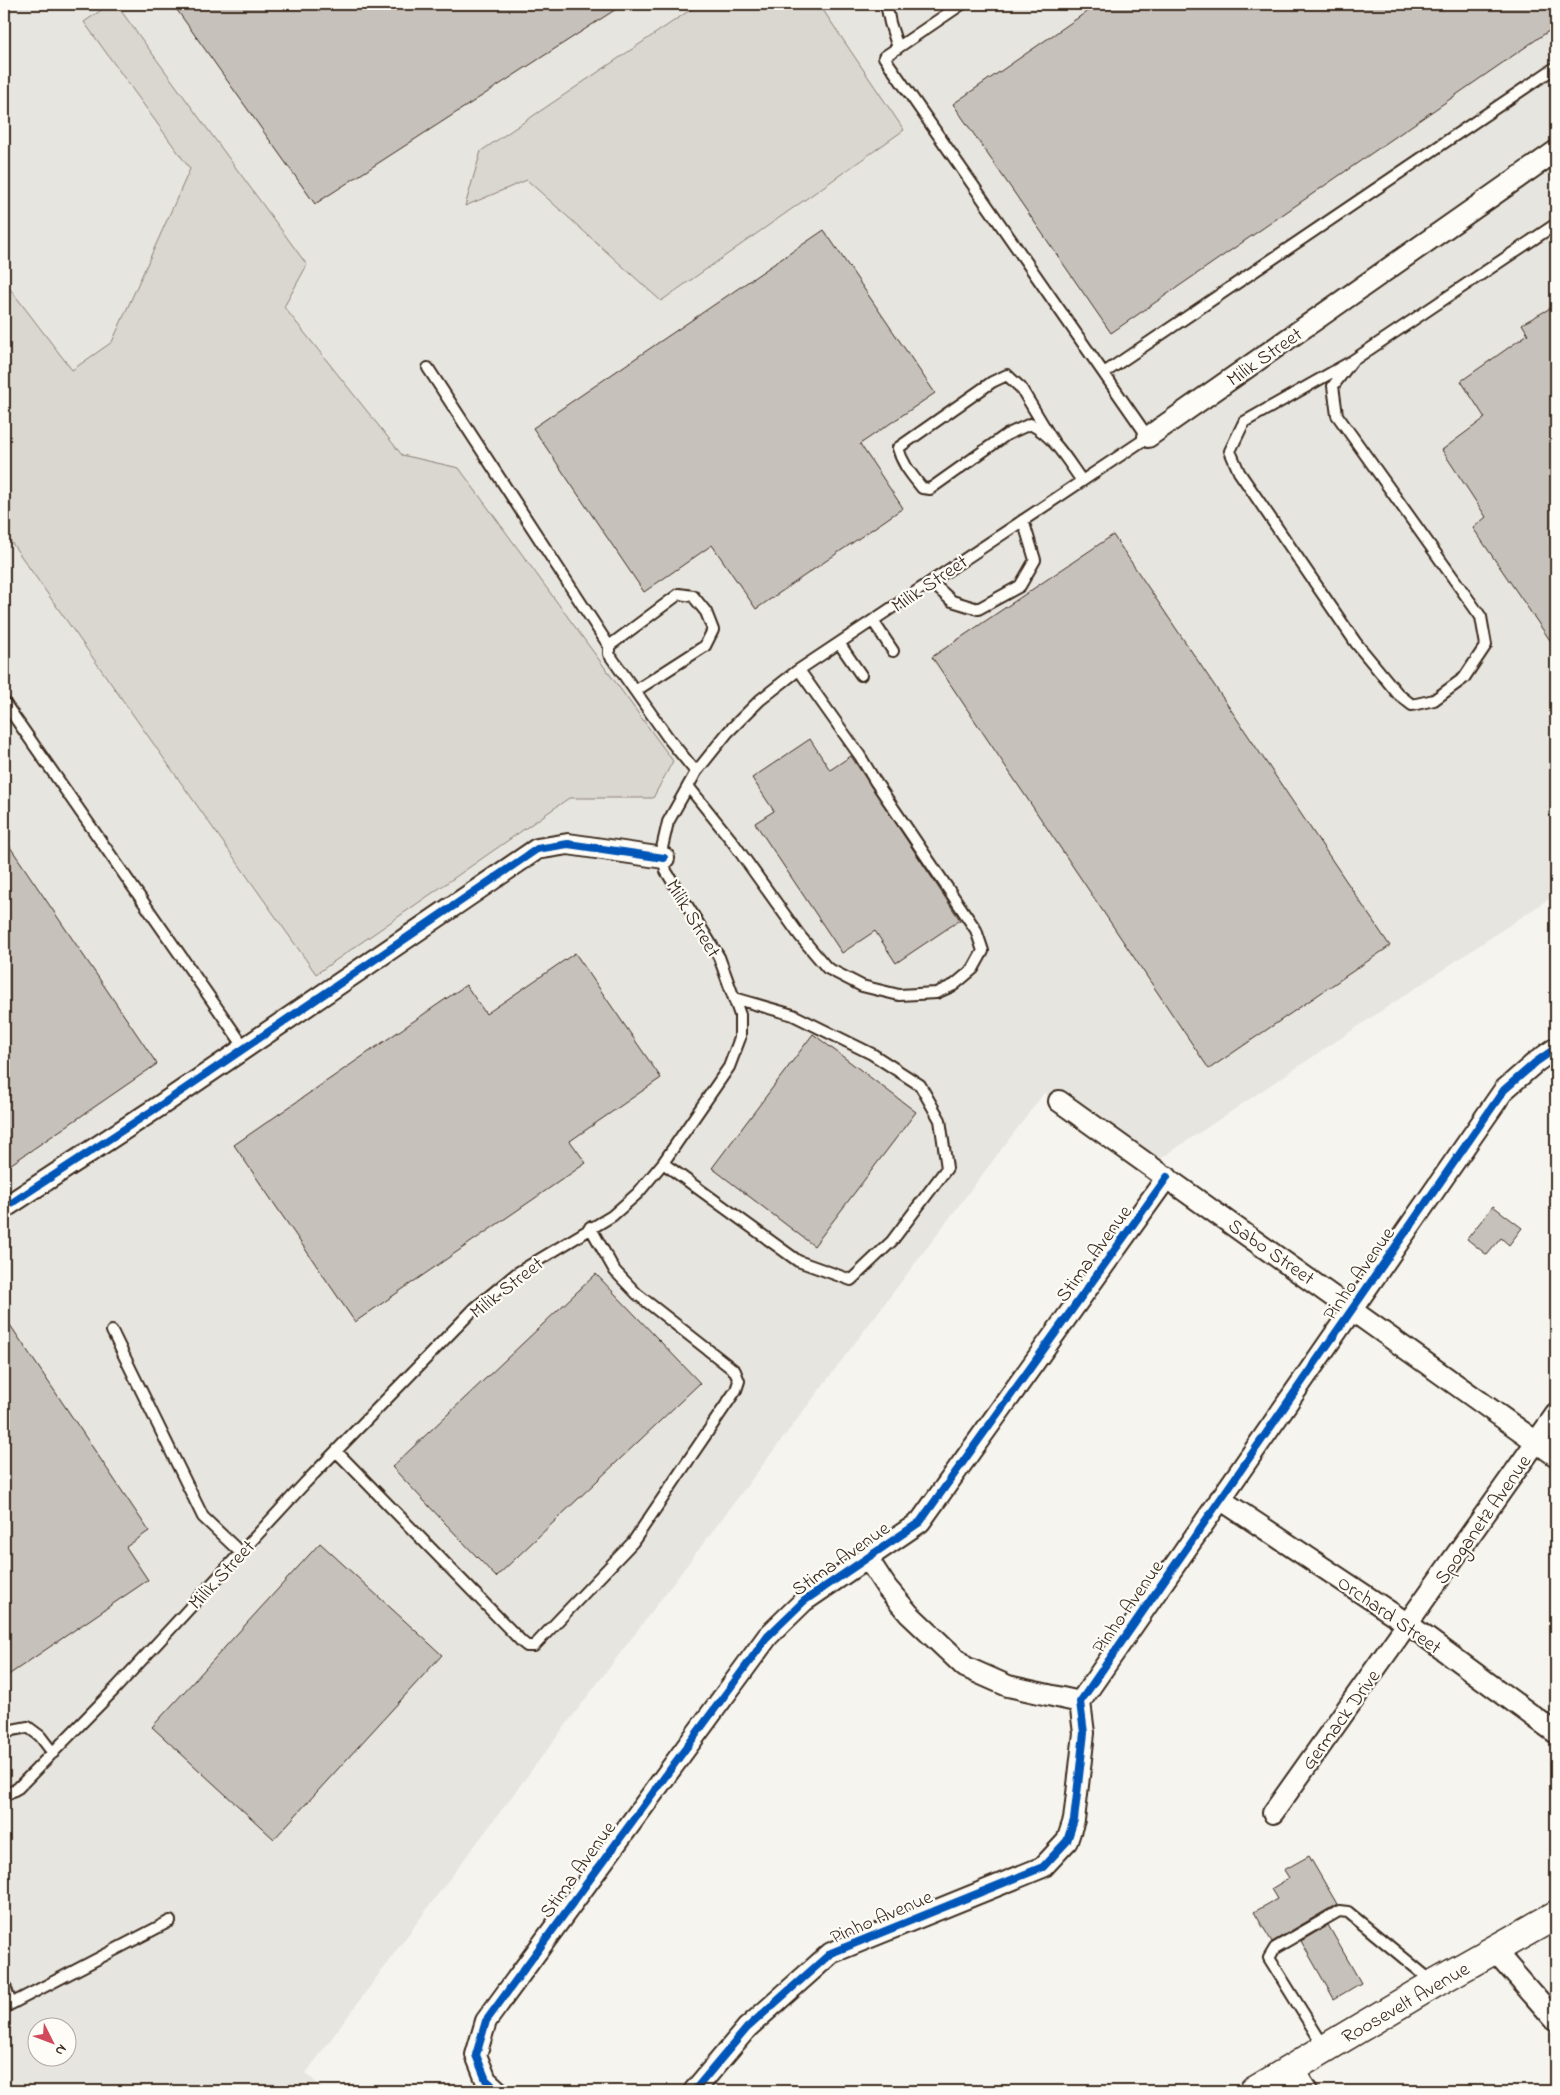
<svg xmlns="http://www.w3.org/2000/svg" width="1560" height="2095" font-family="'Indie Flower',sans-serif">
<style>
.built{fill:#e7e5df;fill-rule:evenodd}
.green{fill:#dad6d0;stroke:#8a8077}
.building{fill:#c7c1bb;stroke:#3b2a1e}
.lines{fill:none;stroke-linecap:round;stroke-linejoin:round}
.lane-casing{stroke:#3b2a1e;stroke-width:14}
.street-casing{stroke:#3b2a1e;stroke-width:24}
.secondary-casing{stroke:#3b2a1e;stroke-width:31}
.lane{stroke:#fdfcf7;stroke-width:10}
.street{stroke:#fdfcf7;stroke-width:20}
.secondary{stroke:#fdfcf7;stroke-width:28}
.rail{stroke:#3b2a1e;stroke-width:4;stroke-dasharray:8 4;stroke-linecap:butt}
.cycleway-casing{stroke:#fdfcf7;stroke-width:11}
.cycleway{stroke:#0057b8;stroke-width:8}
.labels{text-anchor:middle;stroke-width:4.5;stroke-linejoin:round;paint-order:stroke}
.street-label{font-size:20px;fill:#3b2a1e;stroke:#fdfcf7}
</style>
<rect width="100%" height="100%" fill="#f5f4ee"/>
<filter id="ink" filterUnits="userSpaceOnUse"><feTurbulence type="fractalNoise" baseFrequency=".02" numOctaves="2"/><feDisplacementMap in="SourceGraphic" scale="10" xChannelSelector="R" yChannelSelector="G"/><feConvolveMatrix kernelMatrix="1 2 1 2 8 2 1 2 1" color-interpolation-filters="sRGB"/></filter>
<g filter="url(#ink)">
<!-- built -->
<path class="built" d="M4 4H1556V894L1148 1167 1044 1093 438 1894 306 2073 325 2091H4ZM38 2028H68V2058H38Z"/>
<!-- green -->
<path class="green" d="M110 4H116L307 265 284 307 402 455 459 468 673 761 653 798H569L316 974 4 532V281L72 370 112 342 190 169 84 22Z
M699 4H819L904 130 661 301 527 180 465 206 481 151Z"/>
<!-- building -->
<path class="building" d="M186 4H624L315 204 177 10Z
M1098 4H1556V26L1111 333 953 104Z
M824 230 935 393 860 444 903 508 756 609 712 545 644 592 533 428Z
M1556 305V649L1473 528 1486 517 1442 450 1485 418 1461 381 1528 334 1522 324Z
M1113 535 1390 946 1209 1069 932 657Z
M810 739 830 770 851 756 960 920 896 963 875 931 842 953 755 823 774 811 752 778Z
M4 838 157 1064 4 1169Z
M575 953 661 1078 570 1141 586 1163 355 1322 234 1145 466 985 486 1014Z
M813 1034 916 1112 814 1246 712 1168Z
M1493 1206 1522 1228 1509 1245 1501 1238 1487 1255 1467 1239Z
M596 1274 700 1383 496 1577 392 1467Z
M4 1316 149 1531 126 1547 148 1580 4 1678Z
M320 1543 442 1655 274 1839 152 1727Z
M1309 1856 1337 1904 1272 1942 1254 1912 1277 1899 1271 1889 1289 1878 1284 1870Z
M1328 1925 1361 1983 1334 1999 1301 1941Z"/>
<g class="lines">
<!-- lane casing -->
<g class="lane-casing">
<path id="lane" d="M886 4 890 23 898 48
M1352 361 1333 386 1337 415 1481 617 1486 645 1464 678 1434 700 1412 705 1398 694 1356 643 1239 472 1230 451 1244 422 1352 361 1556 224
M428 368 609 646
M1104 373 1556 67
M1053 441 1021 388 1007 375 992 382 898 448C902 464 912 475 922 488L930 489 1006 435 1030 424C1054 436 1067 460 1082 481
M931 582 952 601 978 609 1020 586 1035 560 1023 520
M873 621 893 651
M839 643 861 675
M635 691 705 646 713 630 706 612 693 596 679 594 609 646V654L669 739 696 772
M4 702 245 1048
M688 786 732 841 800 936 827 968 862 986 899 995 936 993 954 985 973 969 983 951 976 930 875 781 860 756 799 670
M663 1163 798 1261 851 1280 892 1241 947 1168 940 1120 920 1085 872 1054 793 1015 734 998
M112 1331 203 1517 241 1553
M336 1451 522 1642 527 1646H534L633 1542 736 1390 739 1381 735 1371 637 1294 615 1271 590 1227
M4 1735 12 1730 28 1727 40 1736 53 1753
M4 1796 18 1788 114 1690 305 1483 475 1308 517 1273 612 1216 638 1193 663 1163 729 1067 740 1038V1015L719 957 666 871 662 848 668 822 696 772 728 732 760 700 797 671 1148 437 884 57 962 4
M4 1983 11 2004 4 2008
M11 2004 170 1921
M1325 2048 1269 1958 1275 1948 1339 1911 1348 1912 1434 1983"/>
</g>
<!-- street casing -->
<g class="street-casing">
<path id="street" d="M1148 437 1556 151
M1059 1101 1556 1456
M4 1208 161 1105 537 849 568 844 664 858
M1220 1499 1408 1624 1556 1733
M868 1559 887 1588 909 1614 965 1667 1008 1686 1080 1702
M1273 1813 1556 1414
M1495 1951 1556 2021
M1292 2067 1307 2091
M498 2091 486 2080 476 2055 486 2021 768 1636 804 1601 920 1522 1167 1177
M694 2091 747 2028 831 1953 1043 1867 1067 1841 1074 1820 1084 1733 1080 1702 1504 1090 1536 1062 1556 1048"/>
</g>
<!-- secondary casing -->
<g class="secondary-casing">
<path id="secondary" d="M1254 2091 1435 1983 1556 1915"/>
</g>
<!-- lane -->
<use href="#lane" class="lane"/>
<!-- street -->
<use href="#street" class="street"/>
<!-- secondary -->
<use href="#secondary" class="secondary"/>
<!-- rail -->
<path class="rail" d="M4 5 6 4"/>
<!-- cycleway casing -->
<g class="cycleway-casing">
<path id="cycleway" d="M4 1208 161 1105 537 849 568 844 664 858
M498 2091 486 2080 476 2055 486 2021 768 1636 804 1601 920 1522 1167 1177
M694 2091 747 2028 831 1953 1043 1867 1067 1841 1074 1820 1084 1733 1080 1702 1504 1090 1536 1062 1556 1048"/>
</g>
<!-- cycleway -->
<use href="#cycleway" class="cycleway"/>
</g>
</g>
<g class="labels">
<!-- street labels -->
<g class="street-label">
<text transform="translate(1264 356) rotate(-35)" y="7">Milik Street</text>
<text transform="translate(929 583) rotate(-34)" y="7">Milik Street</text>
<text transform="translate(694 918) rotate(59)" y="7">Milik Street</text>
<text transform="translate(1272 1251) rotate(35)" y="7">Sabo Street</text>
<text transform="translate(1093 1253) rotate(-54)" y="7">Stima Avenue</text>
<text transform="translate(1358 1273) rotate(-55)" y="7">Pinho Avenue</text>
<text transform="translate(506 1287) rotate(-38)" y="7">Milik Street</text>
<text transform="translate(1482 1519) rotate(-55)" y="7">Spoganetz Avenue</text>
<text transform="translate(840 1558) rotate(-35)" y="7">Stima Avenue</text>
<text transform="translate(221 1574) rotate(-47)" y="7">Milik Street</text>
<text transform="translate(1127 1606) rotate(-55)" y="7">Pinho Avenue</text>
<text transform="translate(1390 1614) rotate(35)" y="7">Orchard Street</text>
<text transform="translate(1340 1719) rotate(-54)" y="7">Germack Drive</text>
<text transform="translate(577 1869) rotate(-54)" y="7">Stima Avenue</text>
<text transform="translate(881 1916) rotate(-23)" y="7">Pinho Avenue</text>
<text transform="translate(1405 2002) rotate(-30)" y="7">Roosevelt Avenue</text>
</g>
</g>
<!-- margin -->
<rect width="1560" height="2095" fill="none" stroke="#fdfcf7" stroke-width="20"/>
<rect x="10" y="10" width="1540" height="2075" fill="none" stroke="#3b2a1e" stroke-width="2" filter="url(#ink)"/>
<!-- north arrow -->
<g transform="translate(52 2042) rotate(132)"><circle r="24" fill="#fdfcf7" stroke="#afa8a0"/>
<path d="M0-4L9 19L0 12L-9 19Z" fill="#d1495b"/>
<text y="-8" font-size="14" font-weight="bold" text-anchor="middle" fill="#3b2a1e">N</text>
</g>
</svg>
